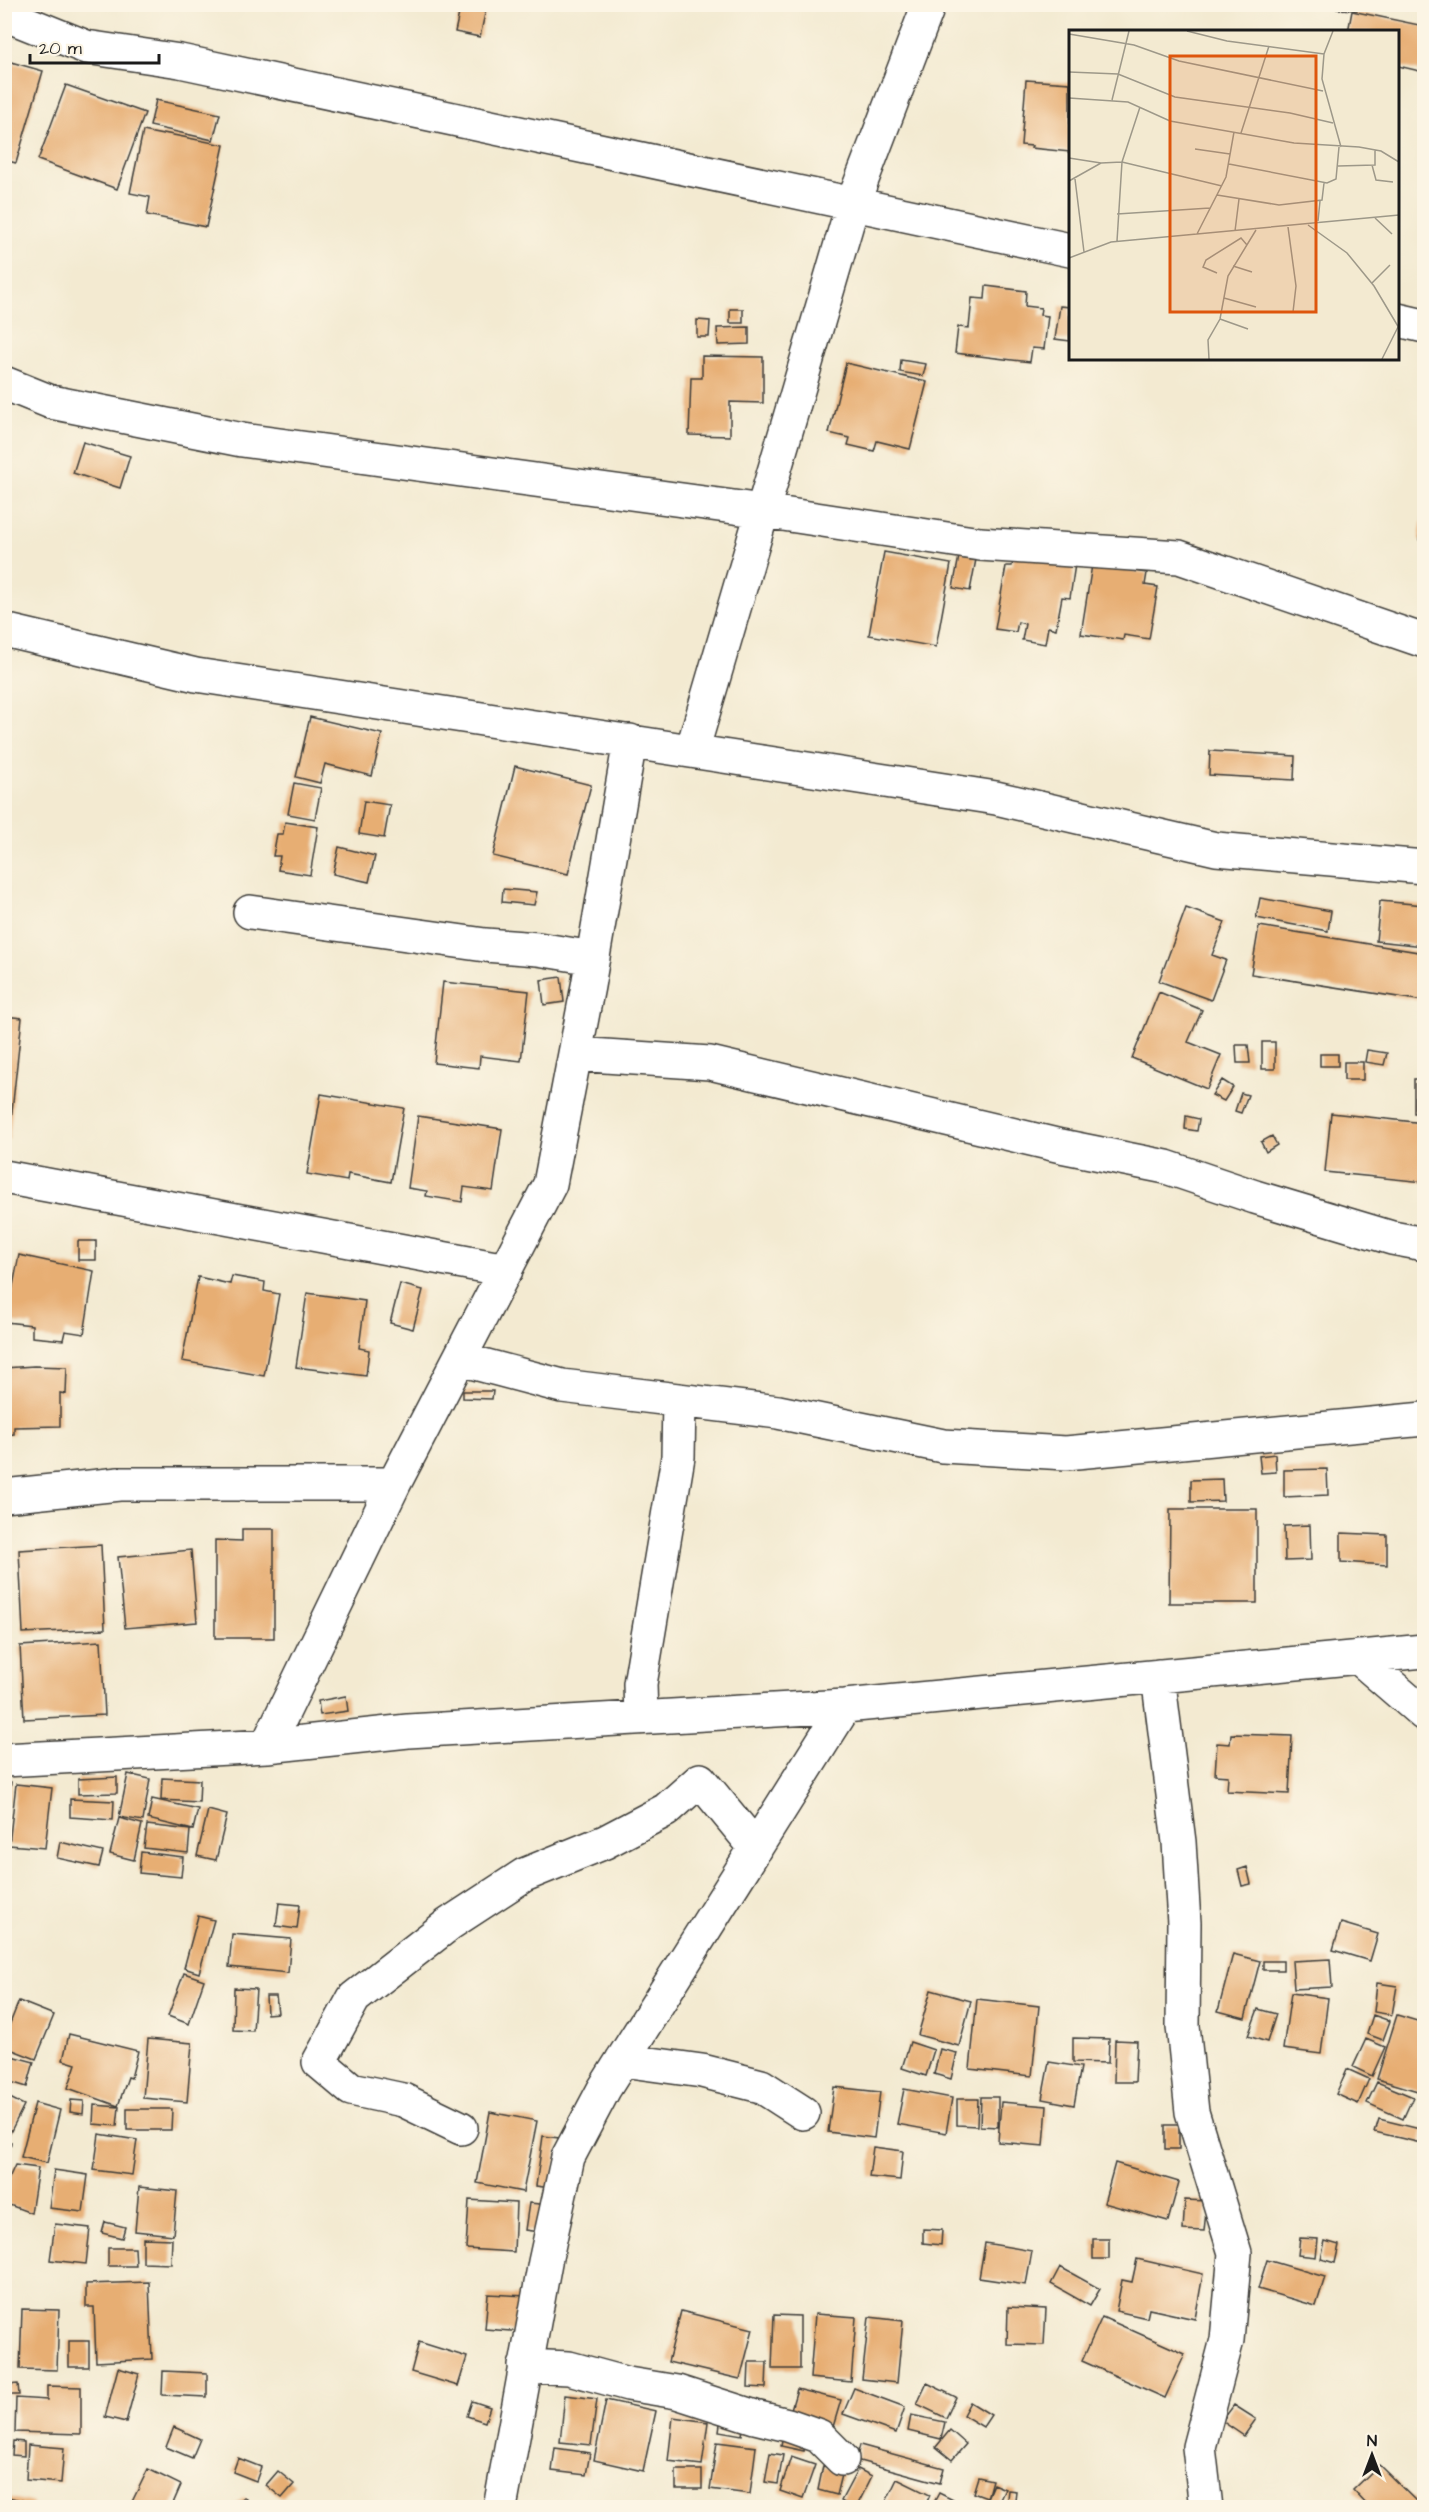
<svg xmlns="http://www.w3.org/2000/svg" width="1429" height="2512" font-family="'Architects Daughter',sans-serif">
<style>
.building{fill:#e7ae73}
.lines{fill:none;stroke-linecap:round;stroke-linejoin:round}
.street-casing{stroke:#3c3b37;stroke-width:36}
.street{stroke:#fff;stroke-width:33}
.inset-road{fill:none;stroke:#9d9889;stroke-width:1.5}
.view{fill:#de560d;fill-opacity:0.15;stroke:#de560d;stroke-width:3}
.inset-edge{fill:none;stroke:#1c1c1c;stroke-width:3}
</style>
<rect width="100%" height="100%" fill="#fcf5e5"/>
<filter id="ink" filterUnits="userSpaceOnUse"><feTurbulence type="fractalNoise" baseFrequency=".0167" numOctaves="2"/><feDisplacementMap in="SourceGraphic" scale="12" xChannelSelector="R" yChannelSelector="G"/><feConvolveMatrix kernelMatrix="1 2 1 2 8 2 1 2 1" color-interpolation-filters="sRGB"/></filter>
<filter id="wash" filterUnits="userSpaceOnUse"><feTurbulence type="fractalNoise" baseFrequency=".008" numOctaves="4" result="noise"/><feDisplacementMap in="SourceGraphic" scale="24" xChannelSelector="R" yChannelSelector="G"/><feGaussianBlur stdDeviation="1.35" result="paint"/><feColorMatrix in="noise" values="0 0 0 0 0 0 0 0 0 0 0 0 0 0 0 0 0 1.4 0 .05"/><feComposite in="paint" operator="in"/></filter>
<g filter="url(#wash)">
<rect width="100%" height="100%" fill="#f3ead1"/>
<g id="blocks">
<!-- building -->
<path class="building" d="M461 4H487L480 37 455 32Z
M1337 4H1358L1357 10 1337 9Z
M1352 11 1424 26V72L1398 66V32H1348Z
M4 60 43 71 16 163 4 160Z
M1026 80 1070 83V152L1031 148 1032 146 1021 145Z
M66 85 145 113 117 189 38 160Z
M156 100 220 114 213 140 150 126Z
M143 131 163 135V133L224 145 206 227 147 215 150 197 130 193Z
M986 286 1026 291 1025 306 1041 308 1040 315 1048 316 1044 349 1032 348 1030 362 955 353 958 327 969 328 972 298 985 299Z
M1060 306 1070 307V341L1055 339Z
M730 309H743V323H730Z
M697 320 710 321 709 337H697Z
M749 327V344L718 345 717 328Z
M702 356 763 357V403L730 402V436L689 435 691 378H702Z
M901 360 926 364 923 376 900 372Z
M846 363 927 382 910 449 877 441 874 451 848 445 850 438 829 433Z
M83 442 130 456 120 488 73 473Z
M1423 515H1424V541L1419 540Z
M960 551 977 554 970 591 953 588Z
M884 552 951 564 936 647 869 635Z
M1014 554 1075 564 1070 598 1062 597 1056 629 1048 627 1045 644 1022 640 1025 624 1018 622 1016 632 995 629 1006 566H1012Z
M1092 565 1147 573 1145 585 1158 587 1149 639 1124 635 1123 640 1081 634Z
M310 717 382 734 372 776 325 764 320 783 296 777Z
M1210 751 1295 756 1294 780 1209 775Z
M515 766 591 785 568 874 493 856Z
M294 783 321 788 315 819 288 814Z
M364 801 390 805 384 838 359 834Z
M285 822 318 827 310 875 278 870 280 856H273L277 834H283Z
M339 847 375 856 369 882 333 874Z
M503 889 537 892 534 905 502 902Z
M1260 898 1331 911 1328 931 1256 918Z
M1380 901 1424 905V946L1376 941Z
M1186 908 1225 922 1212 955 1226 960 1211 1000 1159 981Z
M1259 926 1424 953V1001L1251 974Z
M561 977 564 1002 544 1005 541 980Z
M443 982 529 991 521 1061 480 1056 479 1068 434 1063Z
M1159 992 1202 1010 1188 1042 1221 1055 1207 1089 1132 1058Z
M4 1016 22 1018 9 1139H4Z
M1262 1042H1275V1069H1262Z
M1236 1045H1248L1250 1063H1237Z
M1367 1050 1387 1053 1384 1065 1365 1062Z
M1320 1054H1338V1066H1320Z
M1344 1062H1363V1080H1344Z
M1414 1079H1424V1113H1414Z
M1222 1080 1233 1087 1224 1101 1212 1095Z
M1241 1093 1248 1095 1241 1113 1235 1111Z
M321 1094 404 1108 391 1182 348 1174 347 1181 307 1174Z
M1331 1113 1424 1123V1182L1325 1172Z
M418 1116 502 1129 493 1191 464 1187 462 1202 426 1196 427 1191 408 1188Z
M1186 1116 1199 1119 1197 1131 1185 1129Z
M1272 1136 1277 1145 1266 1152 1261 1142Z
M78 1241H96V1260H78Z
M19 1255 94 1271 84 1334 65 1331 63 1340 32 1337V1325L6 1322Z
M232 1276 265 1282 264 1291 279 1294 264 1376 182 1361 198 1277 230 1284Z
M400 1284 423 1290 413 1329 390 1323Z
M307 1293 365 1301 359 1348 369 1350 366 1376 296 1367Z
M34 1366 67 1367 66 1394 60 1393V1426L14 1427V1434L4 1435V1368Z
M463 1391H493L492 1399 463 1398Z
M1275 1454 1276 1472 1261 1473 1259 1456Z
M1327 1469 1328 1495 1284 1497V1470Z
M1222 1479 1223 1501 1191 1502V1480Z
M1170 1509H1257V1603H1169Z
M1310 1525 1311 1560 1285 1561 1284 1526Z
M242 1529H274V1638H215V1540L242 1541Z
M1341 1533 1387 1535V1565L1341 1562Z
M101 1545 105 1629 23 1633 19 1550Z
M191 1550 197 1622 125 1628 118 1557Z
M101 1641 105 1715 24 1719 20 1646Z
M346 1696 348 1711 320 1715 318 1701Z
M1231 1734 1292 1736 1289 1794 1227 1791 1228 1776 1215 1775 1217 1743 1230 1744Z
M128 1774 150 1779 143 1821 119 1817Z
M117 1777V1793L78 1794V1779Z
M162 1778 200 1780 199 1802 161 1800Z
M4 1780 11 1782 8 1802 4 1801Z
M16 1784 52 1788 45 1848 9 1845Z
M70 1799 114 1801 113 1820 70 1817Z
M152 1799 198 1809 193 1830 148 1819Z
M208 1810 227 1815 216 1860 197 1856Z
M119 1818 142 1824 134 1860 110 1854Z
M147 1825 190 1830 188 1853 144 1848Z
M60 1842 103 1852 99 1867 57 1858Z
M141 1852 183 1857 181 1877 139 1873Z
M1247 1867 1251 1884 1242 1886 1238 1870Z
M279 1903 300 1905 297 1929 276 1926Z
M198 1916 214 1920 199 1973 184 1968Z
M1341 1923 1378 1934 1370 1961 1333 1950Z
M232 1934 291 1939 288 1973 229 1967Z
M1233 1954 1260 1961 1245 2018 1218 2011Z
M1330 1959 1332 1987 1294 1989 1292 1961Z
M1263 1961H1283V1970H1263Z
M184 1973 204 1980 189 2024 168 2016Z
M1377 1983 1397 1986 1392 2015 1374 2012Z
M234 1988 256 1989 253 2031 233 2030Z
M931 1990 971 2001 959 2046 918 2035Z
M1291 1993 1328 1998 1321 2054 1283 2049Z
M266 1996H276L278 2013 267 2014Z
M977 1999 1039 2006 1032 2076 970 2069Z
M19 2001 54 2015 36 2059 5 2047V2036Z
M1258 2009 1276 2014 1267 2042 1248 2036Z
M1373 2015 1390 2021 1383 2040 1367 2034Z
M1397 2015 1424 2023V2078L1421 2092 1377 2079Z
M69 2034 138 2051 131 2078 128 2077 118 2106 68 2088 76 2064 63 2060Z
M1073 2038 1109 2039 1108 2063 1073 2062Z
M148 2039 192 2043 187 2102 143 2098Z
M1366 2039 1385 2047 1372 2076 1353 2067Z
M1115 2040 1137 2041 1135 2082H1114Z
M910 2042 934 2050 926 2076 902 2068Z
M940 2049 957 2053 951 2079 934 2074Z
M4 2054 34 2062 27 2087 4 2080Z
M1049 2062 1081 2067 1074 2105 1042 2099Z
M1347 2069 1369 2079 1358 2104 1336 2094Z
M1377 2082 1413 2097 1403 2119 1367 2103Z
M834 2087 880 2092 874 2138 828 2132Z
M904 2089 952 2098 946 2133 897 2124Z
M4 2095 24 2105 8 2137 4 2136Z
M981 2097H998V2127L980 2126Z
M957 2099H978L977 2126 957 2125Z
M71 2100 84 2101 83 2114 70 2112Z
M1001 2102 1047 2106 1044 2146 998 2142Z
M35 2103 60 2110 47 2163 21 2157Z
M94 2105 119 2107 117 2126 93 2124Z
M127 2109H172L171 2130H127Z
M490 2112 537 2121 523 2192 477 2183Z
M1379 2119 1424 2130 1421 2143 1375 2132Z
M1165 2125H1179V2149H1165Z
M99 2134 137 2140 132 2175 94 2170Z
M543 2136 559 2138 551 2188 536 2186Z
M4 2141 11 2142 6 2178H4Z
M873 2147 903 2151 900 2180 869 2177Z
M1115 2163 1179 2182 1168 2221 1104 2203Z
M15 2165 38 2168 31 2213 4 2203V2189Z
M54 2170 88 2175 83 2212 49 2208Z
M139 2187 177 2191 173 2235 135 2231Z
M469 2200 516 2203 514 2252 466 2249Z
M1185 2200 1207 2201 1204 2231 1183 2230Z
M529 2203 550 2205 546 2233 525 2230Z
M105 2222 125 2227 122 2238 102 2233Z
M55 2224 90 2228 86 2264 50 2260Z
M923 2229 942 2230 941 2245 923 2243Z
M143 2238 172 2239 171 2264 143 2263Z
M1300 2238 1318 2239 1316 2257 1298 2255Z
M1093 2239H1109V2259H1093Z
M1325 2241 1339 2245 1335 2263 1321 2259Z
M985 2243 1032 2251 1026 2285 979 2278Z
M108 2248H135L136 2266H108Z
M1137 2259 1203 2274 1195 2319 1149 2309 1147 2318 1116 2311 1122 2280 1132 2282Z
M1267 2260 1325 2277 1316 2306 1258 2289Z
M1060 2267 1100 2289 1090 2306 1051 2284Z
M149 2282 152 2359 96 2362 94 2307H86V2284Z
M488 2294 527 2296 524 2332 485 2329Z
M1008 2307 1046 2309 1044 2345 1007 2344Z
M22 2309 59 2310 57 2370 20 2369Z
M681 2311 753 2329 740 2379 668 2362Z
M815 2314 856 2317 851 2382 810 2378Z
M774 2315 800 2316V2369H772Z
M869 2317 903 2321 897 2383 862 2379Z
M1102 2317 1185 2354 1165 2398 1082 2361Z
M69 2341H89V2367H69Z
M419 2342 467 2357 458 2386 411 2372Z
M749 2362H767L766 2388 748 2387Z
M118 2368 139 2374 126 2422 105 2417Z
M163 2371 207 2373V2397L162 2395Z
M927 2383 956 2397 946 2418 917 2404Z
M18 2384 19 2395H9L8 2385Z
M47 2386 81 2387V2434L15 2432 16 2398 47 2400Z
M854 2388 905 2407 896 2433 843 2414Z
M797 2389 841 2400 833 2427 789 2416Z
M565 2395 597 2399 591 2445 560 2442Z
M606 2400 656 2411 643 2471 594 2460Z
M472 2401 490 2407 485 2422 467 2416Z
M970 2402 991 2415 983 2427 963 2415Z
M1234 2405 1256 2419 1244 2436 1222 2421Z
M911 2415 945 2422 941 2439 908 2431Z
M673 2417 708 2422 702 2465 668 2461Z
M721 2417 744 2422 742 2435 719 2431Z
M174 2427 200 2439 192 2458 166 2447Z
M950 2430 966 2444 952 2460 936 2447Z
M784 2432 807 2437 804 2451 781 2446Z
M13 2441 24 2442V2456L12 2455Z
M717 2442 756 2447 750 2494 710 2489Z
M28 2445 64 2448 61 2483 26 2480Z
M860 2445 944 2468 940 2483 856 2460Z
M555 2448 590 2453 586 2475 552 2471Z
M770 2453 783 2455 778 2484 765 2482Z
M791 2457 815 2465 803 2499 780 2491Z
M238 2458 261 2467 256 2481 233 2472Z
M1379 2465 1417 2502 1411 2508H1370L1353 2490Z
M823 2466 843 2471 837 2495 818 2490Z
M148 2469 181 2485 171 2508H129Z
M858 2469 872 2476 856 2508H852L841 2501Z
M676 2470H702V2489H676Z
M278 2471 294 2484 282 2498 266 2485Z
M978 2477 992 2480 987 2498 973 2493Z
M897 2479 930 2495 924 2508H883Z
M993 2484 1005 2489 996 2508H990L984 2505Z
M1008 2490 1016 2491 1014 2508 1006 2507Z
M939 2493 963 2505 962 2508H931Z
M4 2496 33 2503 32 2508H4Z
M244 2497 254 2508H232Z"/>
</g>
</g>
<g filter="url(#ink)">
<use href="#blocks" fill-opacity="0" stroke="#3c3b37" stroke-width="1.5"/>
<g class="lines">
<!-- street casing -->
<g class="street-casing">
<path id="street" d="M4 14 86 47 180 61 1070 250
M1398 320 1424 326
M4 383 51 402 242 440 763 511 980 544 1179 557 1424 641
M4 630 196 675 996 798 1216 849 1424 867
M692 751 853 203 929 4
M250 912 485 945 538 949 593 958
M575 1054 710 1063 1061 1146 1166 1167 1255 1197 1392 1238 1424 1244
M4 1177 506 1270
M460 1359 562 1386 778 1412 943 1446 1066 1453 1424 1419
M4 1496 119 1484H394
M1358 1657 1424 1714
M1158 1676 1179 1842 1184 1923 1183 2026 1192 2112 1235 2253 1227 2340 1199 2447 1206 2508
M641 1717 640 1684 678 1457 679 1400
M267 1746 394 1484 550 1184 588 986 630 741
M4 1760 267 1746 408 1731 845 1706 1424 1651
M622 2060 702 2071 761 2086 803 2113
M461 2128 403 2100 351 2089 319 2062 354 1998 449 1924 524 1875 605 1842 666 1810 700 1780 756 1848
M525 2366 569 2368 628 2384 677 2392 755 2417 788 2425 819 2436 842 2459
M500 2508 545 2262 568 2157 604 2089 845 1706"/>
</g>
<!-- street -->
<use href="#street" class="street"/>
</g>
</g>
<!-- overview -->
<g transform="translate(1069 30)">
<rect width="330" height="330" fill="#f3ead1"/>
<path class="inset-road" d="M118 1 158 11 255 24M264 1 255 24 253 49 272 117M0 4 65 15 110 31 254 61M0 42 49 44 106 67 221 83 264 93M0 68 59 72 101 91 225 113 290 117 312 121 330 132M43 70 60 1M172 103 200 16M126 119 161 124M0 128 32 133M160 134 258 153 267 149 270 117M303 135 307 150 324 152M269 136 306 135V120M6 149 15 222M0 151 32 133 53 132 153 156M148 165 210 175 253 170 255 153M48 184 141 178M306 188 323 204M249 191 251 171M239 195 278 223 305 256 330 298M219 197 227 256 224 282M166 201 170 169M128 204 157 147 165 102M48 211 53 132 71 77M0 228 42 212 330 185M164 236 183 242M148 243 134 237 137 230 172 208 178 215M303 253 321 235M155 268 187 277M151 289 179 299M140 329 139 310 151 289 159 246 187 200M313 329 330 295"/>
<path class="view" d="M101 26H247V282H101Z"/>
<rect width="330" height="330" class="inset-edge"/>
</g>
<!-- margin -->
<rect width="1429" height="2512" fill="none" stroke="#fcf5e5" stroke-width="24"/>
<!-- north arrow -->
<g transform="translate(1372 2455)" stroke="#fcf5e5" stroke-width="4.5" paint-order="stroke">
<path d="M0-4.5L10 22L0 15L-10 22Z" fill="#1c1c1c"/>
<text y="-9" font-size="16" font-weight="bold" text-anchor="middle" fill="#1c1c1c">N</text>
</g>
<!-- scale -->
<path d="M30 54v9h129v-9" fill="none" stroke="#1c1c1c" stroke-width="3"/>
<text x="39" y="54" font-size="18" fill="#1c1c1c" stroke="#fcf5e5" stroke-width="4.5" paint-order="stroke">20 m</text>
</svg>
